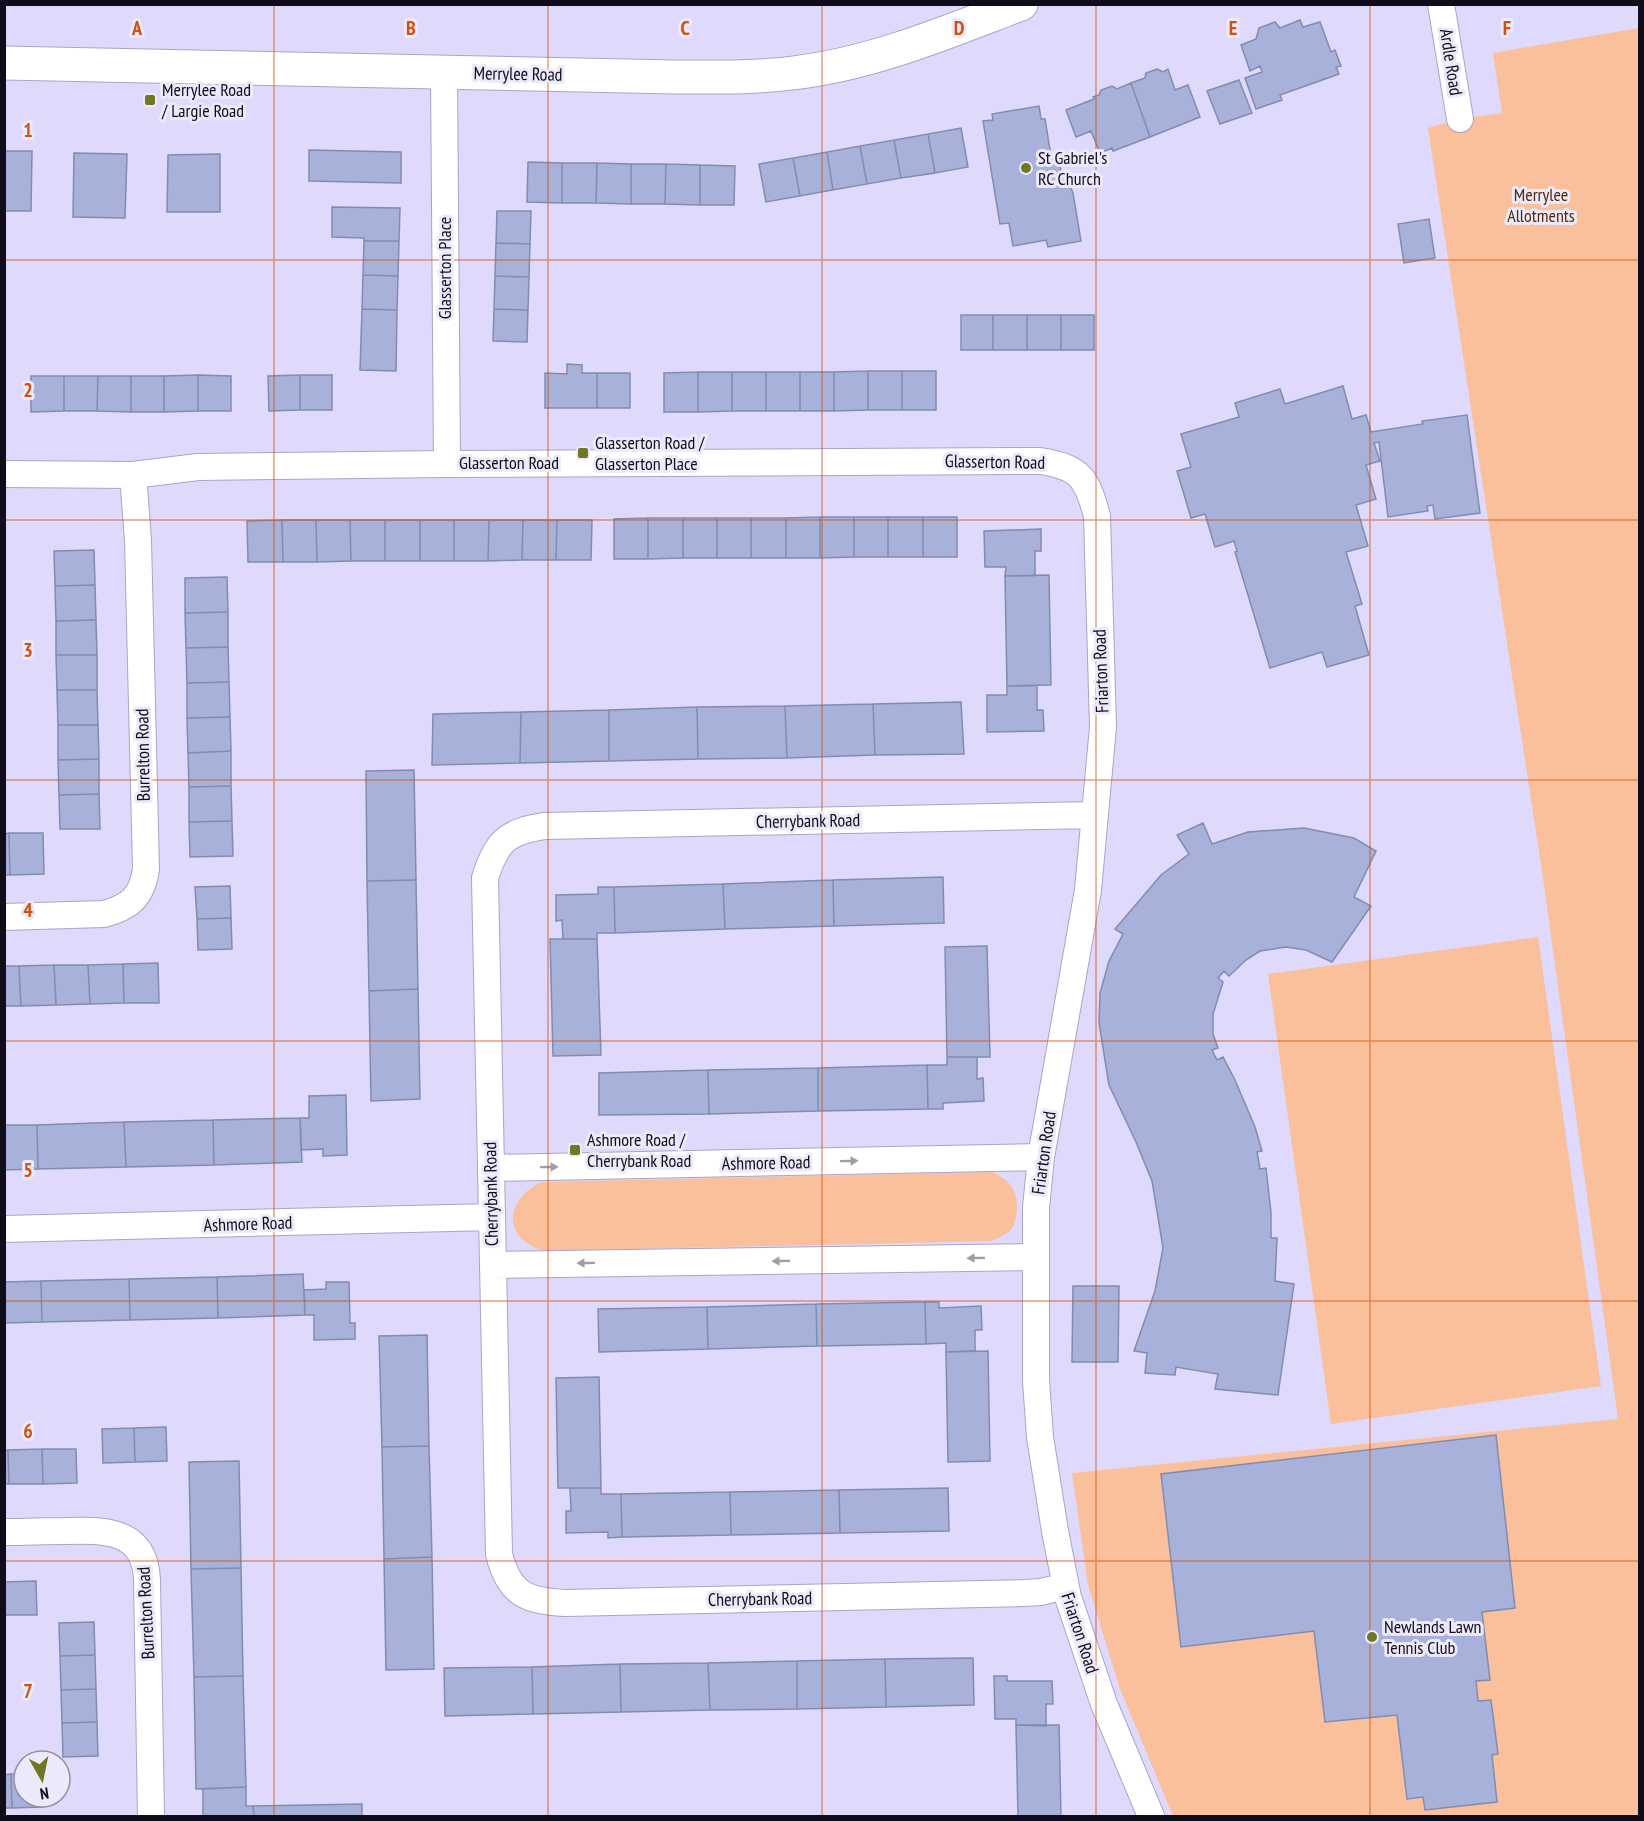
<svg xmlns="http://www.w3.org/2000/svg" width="1644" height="1821" font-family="'PT Sans Narrow',sans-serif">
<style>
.green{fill:#f9c09b}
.building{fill:#a7b1d9;stroke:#828bb1;stroke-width:1.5}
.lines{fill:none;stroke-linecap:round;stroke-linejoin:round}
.street-casing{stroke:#aba3cc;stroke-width:28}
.secondary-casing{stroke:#aba3cc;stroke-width:35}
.street{stroke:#fff;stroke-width:26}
.secondary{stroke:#fff;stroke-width:33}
.oneway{fill:#9f9ea3}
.grid{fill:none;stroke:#d2510d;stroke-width:1.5;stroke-opacity:0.55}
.poi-dot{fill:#6f7720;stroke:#ece9fa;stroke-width:2}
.labels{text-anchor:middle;stroke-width:6;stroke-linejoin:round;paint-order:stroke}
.street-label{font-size:18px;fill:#100c1a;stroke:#ece9fa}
.poi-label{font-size:18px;fill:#100c1a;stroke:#ece9fa;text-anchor:start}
.park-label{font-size:18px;fill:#552905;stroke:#ece9fa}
.grid-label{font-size:20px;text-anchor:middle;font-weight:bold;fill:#d2510d;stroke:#ece9fa;stroke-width:6;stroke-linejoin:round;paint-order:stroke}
</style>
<rect width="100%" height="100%" fill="#dfd9fb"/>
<!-- green -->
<path class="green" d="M1639 28V1816H1173L1120 1689 1088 1585 1072 1473 1618 1419 1542 871 1428 128 1460 119 1502 113 1493 53Z
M1538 937 1601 1386 1331 1424 1268 974Z
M992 1172C1009 1179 1018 1190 1017 1209 1016 1215 1016 1223 1012 1228 1008 1234 998 1238 992 1241L544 1251C536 1248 528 1245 522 1239 501 1218 520 1190 543 1182Z"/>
<!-- building -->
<path class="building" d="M1300 20 1303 27 1320 22 1331 52 1335 50 1341 66 1336 67 1339 74 1280 95 1282 100 1256 109 1245 78 1262 72 1260 66 1250 71 1241 45 1256 39 1259 28 1275 22 1280 28Z
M1157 69 1163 72 1168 69 1175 90 1188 85 1200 117 1150 137 1131 83 1145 78 1146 73Z
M1239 80 1252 113 1220 124 1207 91Z
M1131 83 1150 137 1113 151 1112 148 1100 153 1091 131 1076 137 1066 110 1094 99 1093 97 1099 95 1101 90 1112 86 1117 89Z
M1039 106 1041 119H1045L1051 156 1058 155 1063 182 1068 181 1073 193 1081 241 1048 247 1046 240 1013 246 1009 223 1000 224 983 121 993 120 992 114Z
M961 128 968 167 935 173 928 134Z
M928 134 935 173 901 178 894 140Z
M894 140 901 178 867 184 860 146Z
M860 146 867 184 833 190 827 152Z
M309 150 401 152V183L309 181Z
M4 151H32L31 211H4Z
M827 152 833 190 800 196 793 158Z
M74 153 127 154 125 218 73 217Z
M220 154V212H167L168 155Z
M793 158 800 196 766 202 759 164Z
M528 162 562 163V203L527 202Z
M562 163H597L596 203H562Z
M597 163 631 164V204L596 203Z
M631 164H666L665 204H631Z
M666 164 700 165V205L665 204Z
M700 165 735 166 734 205H700Z
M332 207 400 208 399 241H364V238L332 237Z
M497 211H531L530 244 496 243Z
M1429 219 1435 258 1404 263 1398 224Z
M364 241H399L398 276 363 275Z
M496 243 530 244 529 277 495 276Z
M363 275 398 276 397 310 362 309Z
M495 276 529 277 528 310 494 309Z
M362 309 397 310 396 371 360 370Z
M494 309 528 310 527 342 493 341Z
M961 315H993V350H961Z
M993 315H1027V350H993Z
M1027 315H1061V350H1027Z
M1061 315H1094V350H1061Z
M567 364 582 365V373H597V408H545V373L567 374Z
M868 371V410L834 411V372Z
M868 371H902V410H868Z
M902 371H936V410H902Z
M698 372V412H664V373Z
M698 372H732V411L698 412Z
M732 372H766V411H732Z
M766 372H800V411H766Z
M800 372H834V411H800Z
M597 373H630V408H597Z
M198 375V411L164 412V376Z
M198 375 231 376V411H198Z
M300 375H332V410H300Z
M300 375V410L269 411 268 376Z
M31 376H64V411L31 412Z
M64 376H98L97 411H64Z
M98 376H131V412L97 411Z
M131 376H164V412H131Z
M1343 386 1352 419 1366 415 1371 432 1423 424 1422 421 1467 415 1480 513 1435 519 1433 505 1427 506 1428 511 1388 517 1379 442 1374 443 1380 461 1366 465 1376 499 1356 505 1368 546 1346 552 1362 604 1355 606 1369 655 1327 667 1322 652 1270 668 1235 552 1237 551 1234 541 1215 547 1205 514 1191 518 1177 471 1191 467 1181 434 1239 417 1235 403 1280 389 1285 404Z
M820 517V558H786V518Z
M820 517H854V557L820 558Z
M854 517H888V557H854Z
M888 517H923V557H888Z
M923 517H957V557H923Z
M648 518V559H614V519Z
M648 518H683V558L648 559Z
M683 518H717V558H683Z
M717 518H751V558H717Z
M751 518H786V558H751Z
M282 520 283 562H248L247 521Z
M282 520H316L317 562H283Z
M316 520H350L351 561 317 562Z
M350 520H385V561H351Z
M385 520H420V561H385Z
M420 520H454V561H420Z
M454 520H489L488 561H454Z
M489 520H523L522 560 488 561Z
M523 520H557L556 560H522Z
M557 520H592L591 560H556Z
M1041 529V551H1035V576H1005L1006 567H985L984 531Z
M94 550 95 585 55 586 54 551Z
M1049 575 1051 685 1007 686 1005 576Z
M227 577 228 612 185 613V578Z
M95 585 96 620 56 621 55 586Z
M228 612V647L186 648 185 613Z
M96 620 97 655H56V621Z
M228 647 229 682 187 683 186 648Z
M56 655H97V690H57Z
M229 682 230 717 187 718V683Z
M1007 686H1037V710H1043L1044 731 987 732V695H1007Z
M57 690H97L98 725H58Z
M961 702 964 754 875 755 873 704Z
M873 704 875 755 787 758 785 706Z
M785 706 787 758 698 759 697 707Z
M697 707 698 759 609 761V710Z
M609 710V761L520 763 521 712Z
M521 712 520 763 432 765 433 714Z
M230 717 231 751 188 753 187 718Z
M58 725H98L99 759 58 760Z
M231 751V786L189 787 188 753Z
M99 759V794L59 795 58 760Z
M414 770 416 880 367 881 366 771Z
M231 786 232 821 189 822V787Z
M99 794 100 829H60L59 795Z
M232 821 233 856 190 857 189 822Z
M1203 823 1212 844 1248 832 1304 828 1354 838 1376 851 1354 897 1371 906 1332 962 1306 950 1286 947 1260 951 1246 960 1229 976 1224 971 1218 978 1223 982 1213 1014V1034L1218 1048 1212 1050 1217 1060 1223 1057 1235 1080 1255 1127 1262 1151 1257 1152 1260 1169 1266 1168 1271 1213V1238H1277L1275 1281 1294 1284 1278 1395 1215 1389 1218 1374 1176 1367 1175 1375 1145 1373 1147 1353 1134 1351 1155 1291 1163 1248 1152 1181 1136 1142 1109 1085 1099 1023 1100 993 1109 961 1123 934 1115 929 1161 875 1189 854 1177 835Z
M9 833H43L44 874 10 875Z
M9 833 10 875H4V834Z
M943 877 944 923 834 926 833 880Z
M416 880 418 989 369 991 367 881Z
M833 880 834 926 725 929 723 884Z
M723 884 725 929 615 933 614 887Z
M230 886 231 918 197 919 195 887Z
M598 887H614L615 933H597V939H563L562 920 556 921V895L598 894Z
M231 918 232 949 198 950 197 919Z
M550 939H597L601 1055 553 1056Z
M987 946 990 1057H947L945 947Z
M158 963 159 1003H124L123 964Z
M123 964 124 1003 90 1004 88 965Z
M54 965H88L90 1004 56 1005Z
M54 965 56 1005 21 1006 19 966Z
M4 966H19L21 1006H4Z
M418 989 420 1099 371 1101 369 991Z
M947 1057H977V1079L983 1078 984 1101 943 1103V1109H928L927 1065H947Z
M927 1065 928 1109 818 1111V1068Z
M818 1068V1111L709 1114 708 1070Z
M708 1070 709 1114 599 1115V1073Z
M346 1095 347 1155 323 1156V1149L301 1150 300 1118H309V1096Z
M300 1118 302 1162 214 1165 213 1120Z
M213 1120 214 1165 126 1167 124 1122Z
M124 1122 126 1167 38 1169 37 1125Z
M4 1125H37L38 1169 4 1170Z
M303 1274 305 1315 218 1318 217 1277Z
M217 1277 218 1318 130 1320 129 1279Z
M129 1279 130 1320 42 1322 41 1281Z
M41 1281 42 1322 4 1323V1282Z
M326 1282H349L350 1323H355V1339L314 1340V1315H305L304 1290 326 1289Z
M1073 1286H1119L1118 1362H1072Z
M925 1302H939V1308L981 1306 982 1330H975V1351L946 1352V1343L926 1344Z
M925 1302 926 1344 817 1346 816 1304Z
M816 1304 817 1346 708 1349 707 1307Z
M707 1307 708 1349 599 1352 598 1309Z
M427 1335 429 1446 382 1447 379 1336Z
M988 1351 990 1461 948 1462 946 1352Z
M599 1377 601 1488H558L556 1378Z
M166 1427 167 1461 135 1462 134 1428Z
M134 1428 135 1462 103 1463 102 1429Z
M1496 1435 1515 1608 1482 1612 1490 1680 1476 1681 1478 1701 1491 1700 1498 1754 1492 1755 1497 1802 1425 1810 1423 1797 1407 1799 1397 1715 1325 1722 1314 1631 1181 1647 1161 1474Z
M429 1446 432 1557 384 1559 382 1447Z
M42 1449 43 1484H9L8 1450Z
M42 1449H76L77 1483 43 1484Z
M4 1450H8L9 1484H4Z
M239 1461 241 1568 191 1569 189 1462Z
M570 1488H601V1494H621L622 1537 608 1538V1532L566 1533V1511H571Z
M948 1488 949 1531 840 1533 839 1490Z
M839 1490 840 1533 731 1535 730 1492Z
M730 1492 731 1535 622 1537 621 1494Z
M432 1557 434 1669 386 1670 384 1559Z
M241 1568 243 1676 194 1677 191 1569Z
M36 1581 37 1615H4V1582Z
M94 1622 95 1655 60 1656 59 1623Z
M95 1655 96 1689 61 1690 60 1656Z
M973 1658 974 1705 886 1707 885 1659Z
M885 1659 886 1707 797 1709V1661Z
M797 1661V1709L710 1710 708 1663Z
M708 1663 710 1710 621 1712 620 1664Z
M620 1664 621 1712 533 1714 532 1667Z
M532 1667 533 1714 445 1716 444 1668Z
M243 1676 246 1787 196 1789 194 1677Z
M994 1676H1007V1681H1052L1053 1704H1046V1726L1016 1725V1719H995Z
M96 1689 97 1722 62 1723 61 1690Z
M97 1722 98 1756 63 1757 62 1723Z
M1016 1725H1059L1061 1816H1018Z
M11 1774 12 1808H4V1775Z
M11 1774H24V1797H43V1807L12 1808Z
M246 1787V1806H253L254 1816H203V1789Z
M362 1804V1816H254L253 1806Z"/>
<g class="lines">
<!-- street casing -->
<g class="street-casing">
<path id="street" d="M1441 4 1460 119
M444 73 447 464
M4 474 133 475 198 467 447 464 1040 461C1080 467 1087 478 1097 516L1103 727 1088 890 1041 1157 1036 1208V1380L1040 1437 1055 1531 1068 1597 1104 1704 1151 1816
M4 917 104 914C130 907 142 897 146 869L138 540 133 475
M491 1168 1041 1157
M4 1229 492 1217
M493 1265 1034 1257
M4 1532C25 1532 45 1531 65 1531 104 1530 145 1529 147 1580L151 1816
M1065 1586 1041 1592 1024 1593 565 1603C526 1601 509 1594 499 1554L485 878C496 842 507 831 545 826L1095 815"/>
</g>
<!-- secondary casing -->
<g class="secondary-casing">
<path id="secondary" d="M4 63 675 77C714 77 754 78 793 73 872 64 947 32 1021 4"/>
</g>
<!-- street -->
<use href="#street" class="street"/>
<!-- secondary -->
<use href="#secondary" class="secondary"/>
</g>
<!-- one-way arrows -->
<defs><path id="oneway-solid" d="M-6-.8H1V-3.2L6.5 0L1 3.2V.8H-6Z" transform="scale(1.5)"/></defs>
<g class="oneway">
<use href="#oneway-solid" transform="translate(849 1161) rotate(-1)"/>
<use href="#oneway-solid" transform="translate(549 1167) rotate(-1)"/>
<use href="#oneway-solid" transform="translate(976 1258) rotate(179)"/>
<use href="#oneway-solid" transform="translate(781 1261) rotate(179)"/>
<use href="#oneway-solid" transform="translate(586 1263) rotate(179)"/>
</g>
<!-- grid -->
<path class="grid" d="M274 4V1816M548 4V1816M822 4V1816M1096 4V1816M1370 4V1816M4 260H1640M4 520H1640M4 780H1640M4 1041H1640M4 1301H1640M4 1561H1640"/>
<!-- markers -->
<g class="poi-dot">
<rect x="144" y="94" width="12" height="12" rx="3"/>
<circle cx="1026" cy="168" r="6"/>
<rect x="577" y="447" width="12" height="12" rx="3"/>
<rect x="569" y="1144" width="12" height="12" rx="3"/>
<circle cx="1372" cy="1637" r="6"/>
</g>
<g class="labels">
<!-- street labels -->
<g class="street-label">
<text transform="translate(1451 62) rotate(81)" y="6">Ardle Road</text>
<text transform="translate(518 74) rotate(1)" y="6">Merrylee Road</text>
<text transform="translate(445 268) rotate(-90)" y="6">Glasserton Place</text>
<text transform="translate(995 462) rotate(1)" y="6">Glasserton Road</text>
<text x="509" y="469">Glasserton Road</text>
<text transform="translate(1101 671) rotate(-92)" y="6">Friarton Road</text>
<text transform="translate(143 755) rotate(-91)" y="6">Burrelton Road</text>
<text transform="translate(808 821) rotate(-1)" y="6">Cherrybank Road</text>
<text transform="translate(1044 1153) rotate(-82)" y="6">Friarton Road</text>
<text transform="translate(766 1163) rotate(-1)" y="6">Ashmore Road</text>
<text transform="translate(491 1194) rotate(-91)" y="6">Cherrybank Road</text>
<text transform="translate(248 1224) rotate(-2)" y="6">Ashmore Road</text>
<text transform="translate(760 1599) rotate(-1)" y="6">Cherrybank Road</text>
<text transform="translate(146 1613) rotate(-93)" y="6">Burrelton Road</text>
<text transform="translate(1080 1633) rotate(72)" y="6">Friarton Road</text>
</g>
<!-- poi labels -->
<g class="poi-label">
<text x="162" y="96">Merrylee Road<tspan x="162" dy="21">/ Largie Road</tspan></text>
<text x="1038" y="164">St Gabriel's<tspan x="1038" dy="21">RC Church</tspan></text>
<text x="595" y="449">Glasserton Road /<tspan x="595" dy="21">Glasserton Place</tspan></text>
<text x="587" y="1146">Ashmore Road /<tspan x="587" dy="21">Cherrybank Road</tspan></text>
<text x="1384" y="1633">Newlands Lawn<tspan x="1384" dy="21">Tennis Club</tspan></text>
</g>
<!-- park labels -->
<g class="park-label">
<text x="1541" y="201">Merrylee<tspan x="1541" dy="21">Allotments</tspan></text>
</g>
</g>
<g class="grid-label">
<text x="137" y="35">A</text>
<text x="411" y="35">B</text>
<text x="685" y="35">C</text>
<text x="959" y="35">D</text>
<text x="1233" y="35">E</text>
<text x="1507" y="35">F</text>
<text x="28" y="137">1</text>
<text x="28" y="397">2</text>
<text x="28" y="657">3</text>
<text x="28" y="917">4</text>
<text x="28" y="1177">5</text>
<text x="28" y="1438">6</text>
<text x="28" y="1698">7</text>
</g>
<!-- border -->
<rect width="1644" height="1821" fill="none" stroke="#100c1a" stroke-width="12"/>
<!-- north arrow -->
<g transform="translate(42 1779) rotate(171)"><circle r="28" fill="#ece9fa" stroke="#9491a0" stroke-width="1.5"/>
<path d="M0-4.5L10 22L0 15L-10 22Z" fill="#6f7720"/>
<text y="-9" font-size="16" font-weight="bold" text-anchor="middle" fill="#100c1a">N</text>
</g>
</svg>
